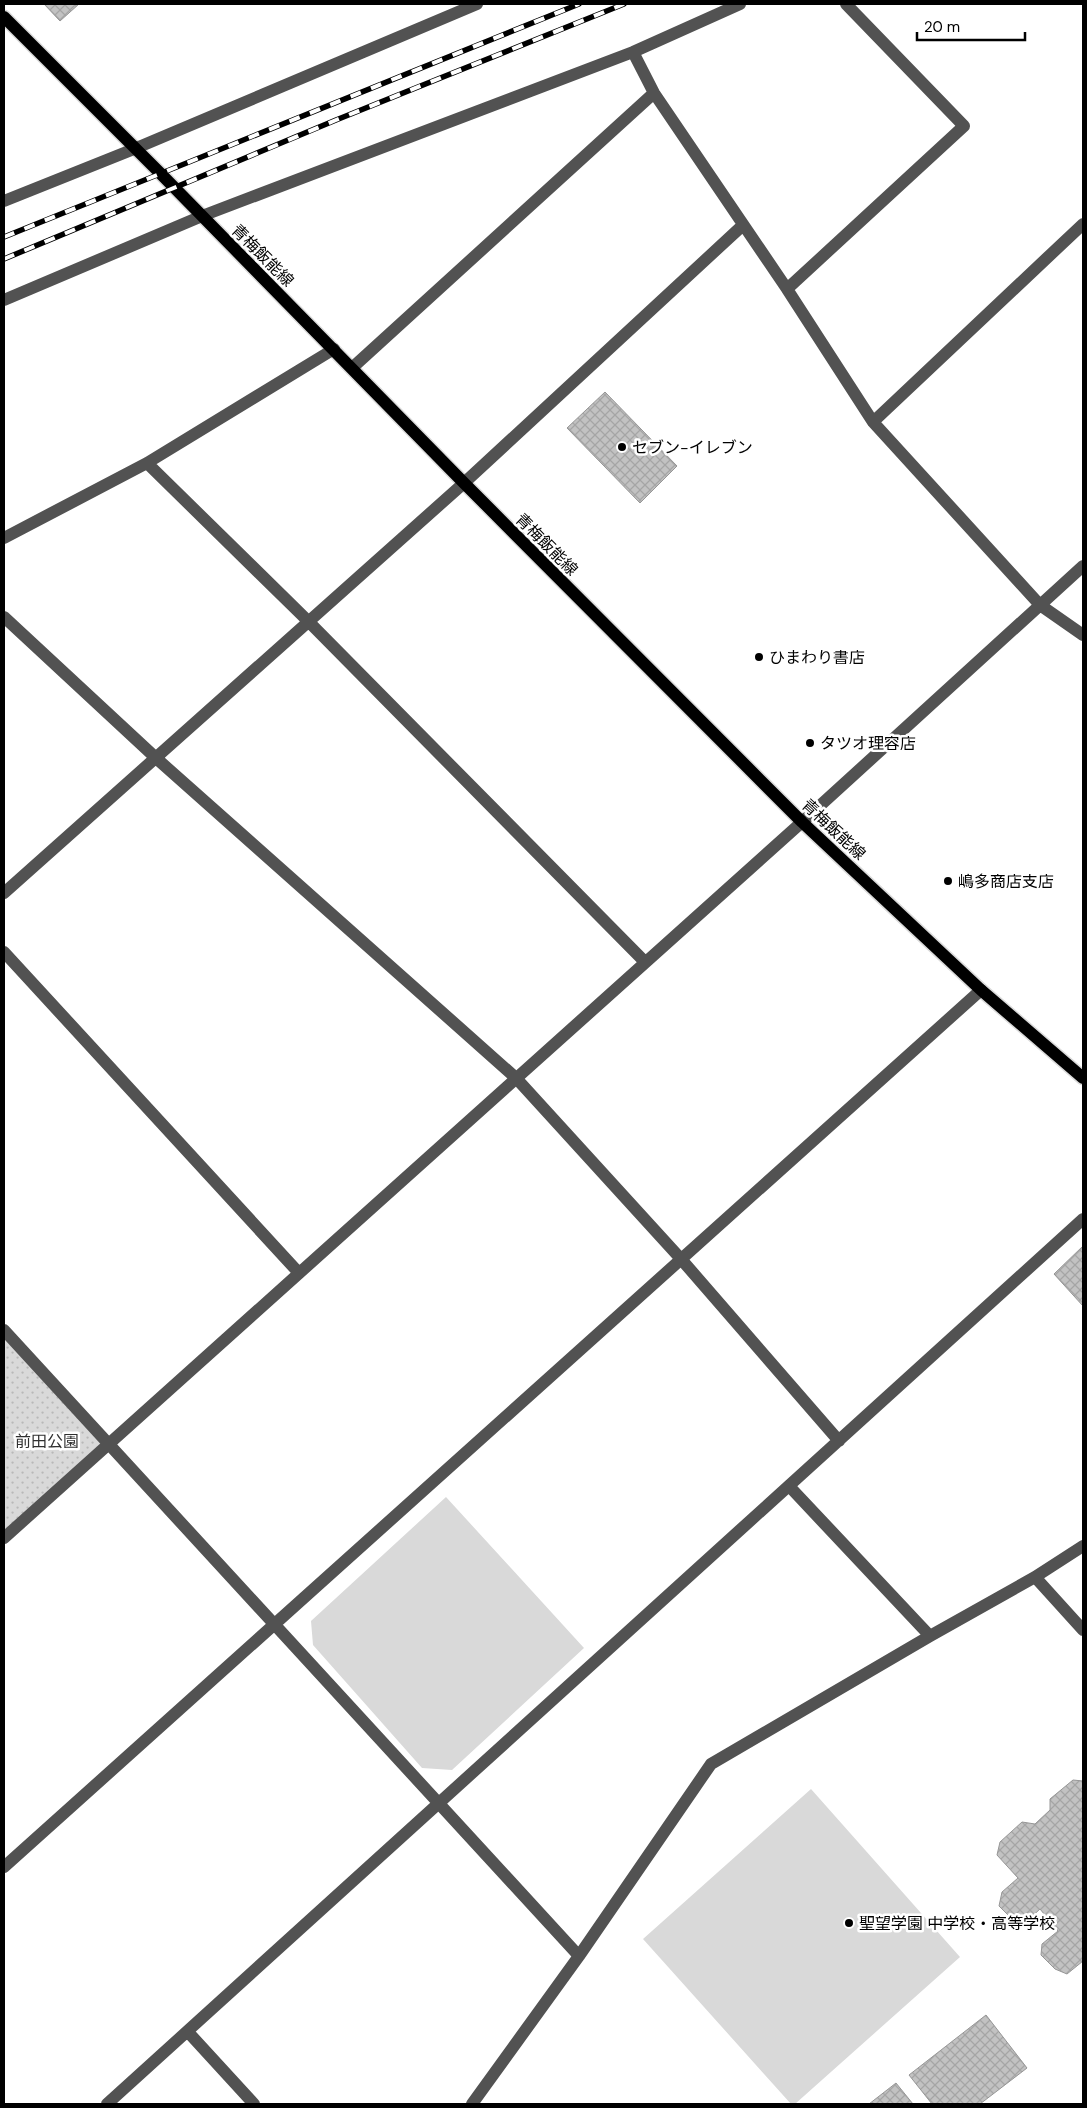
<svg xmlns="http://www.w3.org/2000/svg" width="1087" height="2108" font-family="'DM Sans','Noto Sans JP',sans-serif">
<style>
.green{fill:#d9d9d9}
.park{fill:url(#park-dots)}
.building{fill:url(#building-cross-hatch);stroke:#969696}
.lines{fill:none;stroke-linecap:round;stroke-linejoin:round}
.major-casing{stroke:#dbdbdb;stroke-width:15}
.minor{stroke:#525252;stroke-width:12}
.major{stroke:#000;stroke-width:12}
.rail-casing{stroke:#000;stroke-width:5.5}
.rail{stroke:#fff;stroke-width:4;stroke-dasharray:11;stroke-linecap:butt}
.poi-dot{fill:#000;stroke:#fff;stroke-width:2}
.labels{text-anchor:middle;stroke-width:5;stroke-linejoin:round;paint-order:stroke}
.street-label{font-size:16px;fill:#000;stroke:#fff}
.poi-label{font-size:16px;fill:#000;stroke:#fff;text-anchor:start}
.park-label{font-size:16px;fill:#303030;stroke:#fff}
</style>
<defs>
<pattern id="park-dots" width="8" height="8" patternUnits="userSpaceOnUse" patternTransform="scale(1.25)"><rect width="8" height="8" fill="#d9d9d9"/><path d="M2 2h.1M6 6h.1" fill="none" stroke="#b8b8b8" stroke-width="1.8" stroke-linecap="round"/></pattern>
<pattern id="building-cross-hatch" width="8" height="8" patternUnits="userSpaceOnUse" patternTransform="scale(1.25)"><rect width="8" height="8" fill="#c2c2c2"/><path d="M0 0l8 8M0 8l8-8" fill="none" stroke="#a5a5a5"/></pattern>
</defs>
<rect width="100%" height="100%" fill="#fff"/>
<!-- green -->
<path class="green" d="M446 1497 584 1648 452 1770 422 1768 313 1645 311 1621Z
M811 1789 960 1957 795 2104H791L643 1939Z"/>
<!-- park -->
<path class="park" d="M4 1330 108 1444 4 1538Z"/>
<!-- building -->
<path class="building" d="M44 4H79L60 21Z
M605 392 677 466 640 503 567 428Z
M1083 1246V1306L1054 1274Z
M1073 1780 1083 1781V1961L1067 1974 1055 1969 1041 1955 1042 1944 1058 1931 1040 1909 1027 1921 1011 1918 999 1906 1002 1892 1018 1878 997 1855 1000 1842 1022 1822 1035 1824 1050 1810V1799Z
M986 2015 1027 2068 980 2104H932L909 2075Z
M896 2083 913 2104H869Z"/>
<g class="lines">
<!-- major casing -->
<g class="major-casing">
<path id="major" d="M4 17 160 173 464 483 802 822 981 990 1083 1078"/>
</g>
<!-- minor -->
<path class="minor" d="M633 52 654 93 787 289 873 422 1040 605 1083 635
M4 201 134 149 477 4
M787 289 964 126 846 4
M4 300 202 216 633 52 740 4
M352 368 654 93
M873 422 1083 224
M147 463 308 621 645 962
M4 538 147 463 334 349
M4 617 156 758 516 1078 681 1259 839 1441
M4 893 464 483 742 226
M4 952 299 1273
M4 1330 579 1956
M789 1486 930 1636
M4 1538 802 822 1083 566
M1035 1577 1083 1630
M4 1867 981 990
M188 2032 254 2104
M107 2104 1083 1219
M472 2104 579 1956 711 1764 930 1636 1035 1577 1083 1546"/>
<!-- major -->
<use href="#major" class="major"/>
<!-- rail casing -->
<g class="rail-casing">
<path id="rail" d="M4 237 579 4
M4 259 336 120 624 4"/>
</g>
<!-- rail -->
<use href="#rail" class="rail"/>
</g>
<!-- markers -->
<g class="poi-dot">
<circle cx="622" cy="447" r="5"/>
<circle cx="759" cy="657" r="5"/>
<circle cx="810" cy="743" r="5"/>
<circle cx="948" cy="881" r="5"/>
<circle cx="849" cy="1923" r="5"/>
</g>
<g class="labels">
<!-- street labels -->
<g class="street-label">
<text transform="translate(263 255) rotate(45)" y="6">青梅飯能線</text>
<text transform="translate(547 544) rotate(45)" y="6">青梅飯能線</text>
<text transform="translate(834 829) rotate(43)" y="6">青梅飯能線</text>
</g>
<!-- poi labels -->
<g class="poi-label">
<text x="632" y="453">セブン-イレブン</text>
<text x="769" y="663">ひまわり書店</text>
<text x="820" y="749">タツオ理容店</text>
<text x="958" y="887">嶋多商店支店</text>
<text x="859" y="1929">聖望学園 中学校・高等学校</text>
</g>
<!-- park labels -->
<g class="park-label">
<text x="47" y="1447">前田公園</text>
</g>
</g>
<!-- border -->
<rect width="1087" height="2108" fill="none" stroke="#000000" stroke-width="10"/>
<!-- scale -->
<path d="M917 32v8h108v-8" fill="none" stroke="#000000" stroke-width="2.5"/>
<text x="924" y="32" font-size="15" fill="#000000" stroke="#ffffff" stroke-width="4" paint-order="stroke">20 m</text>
</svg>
